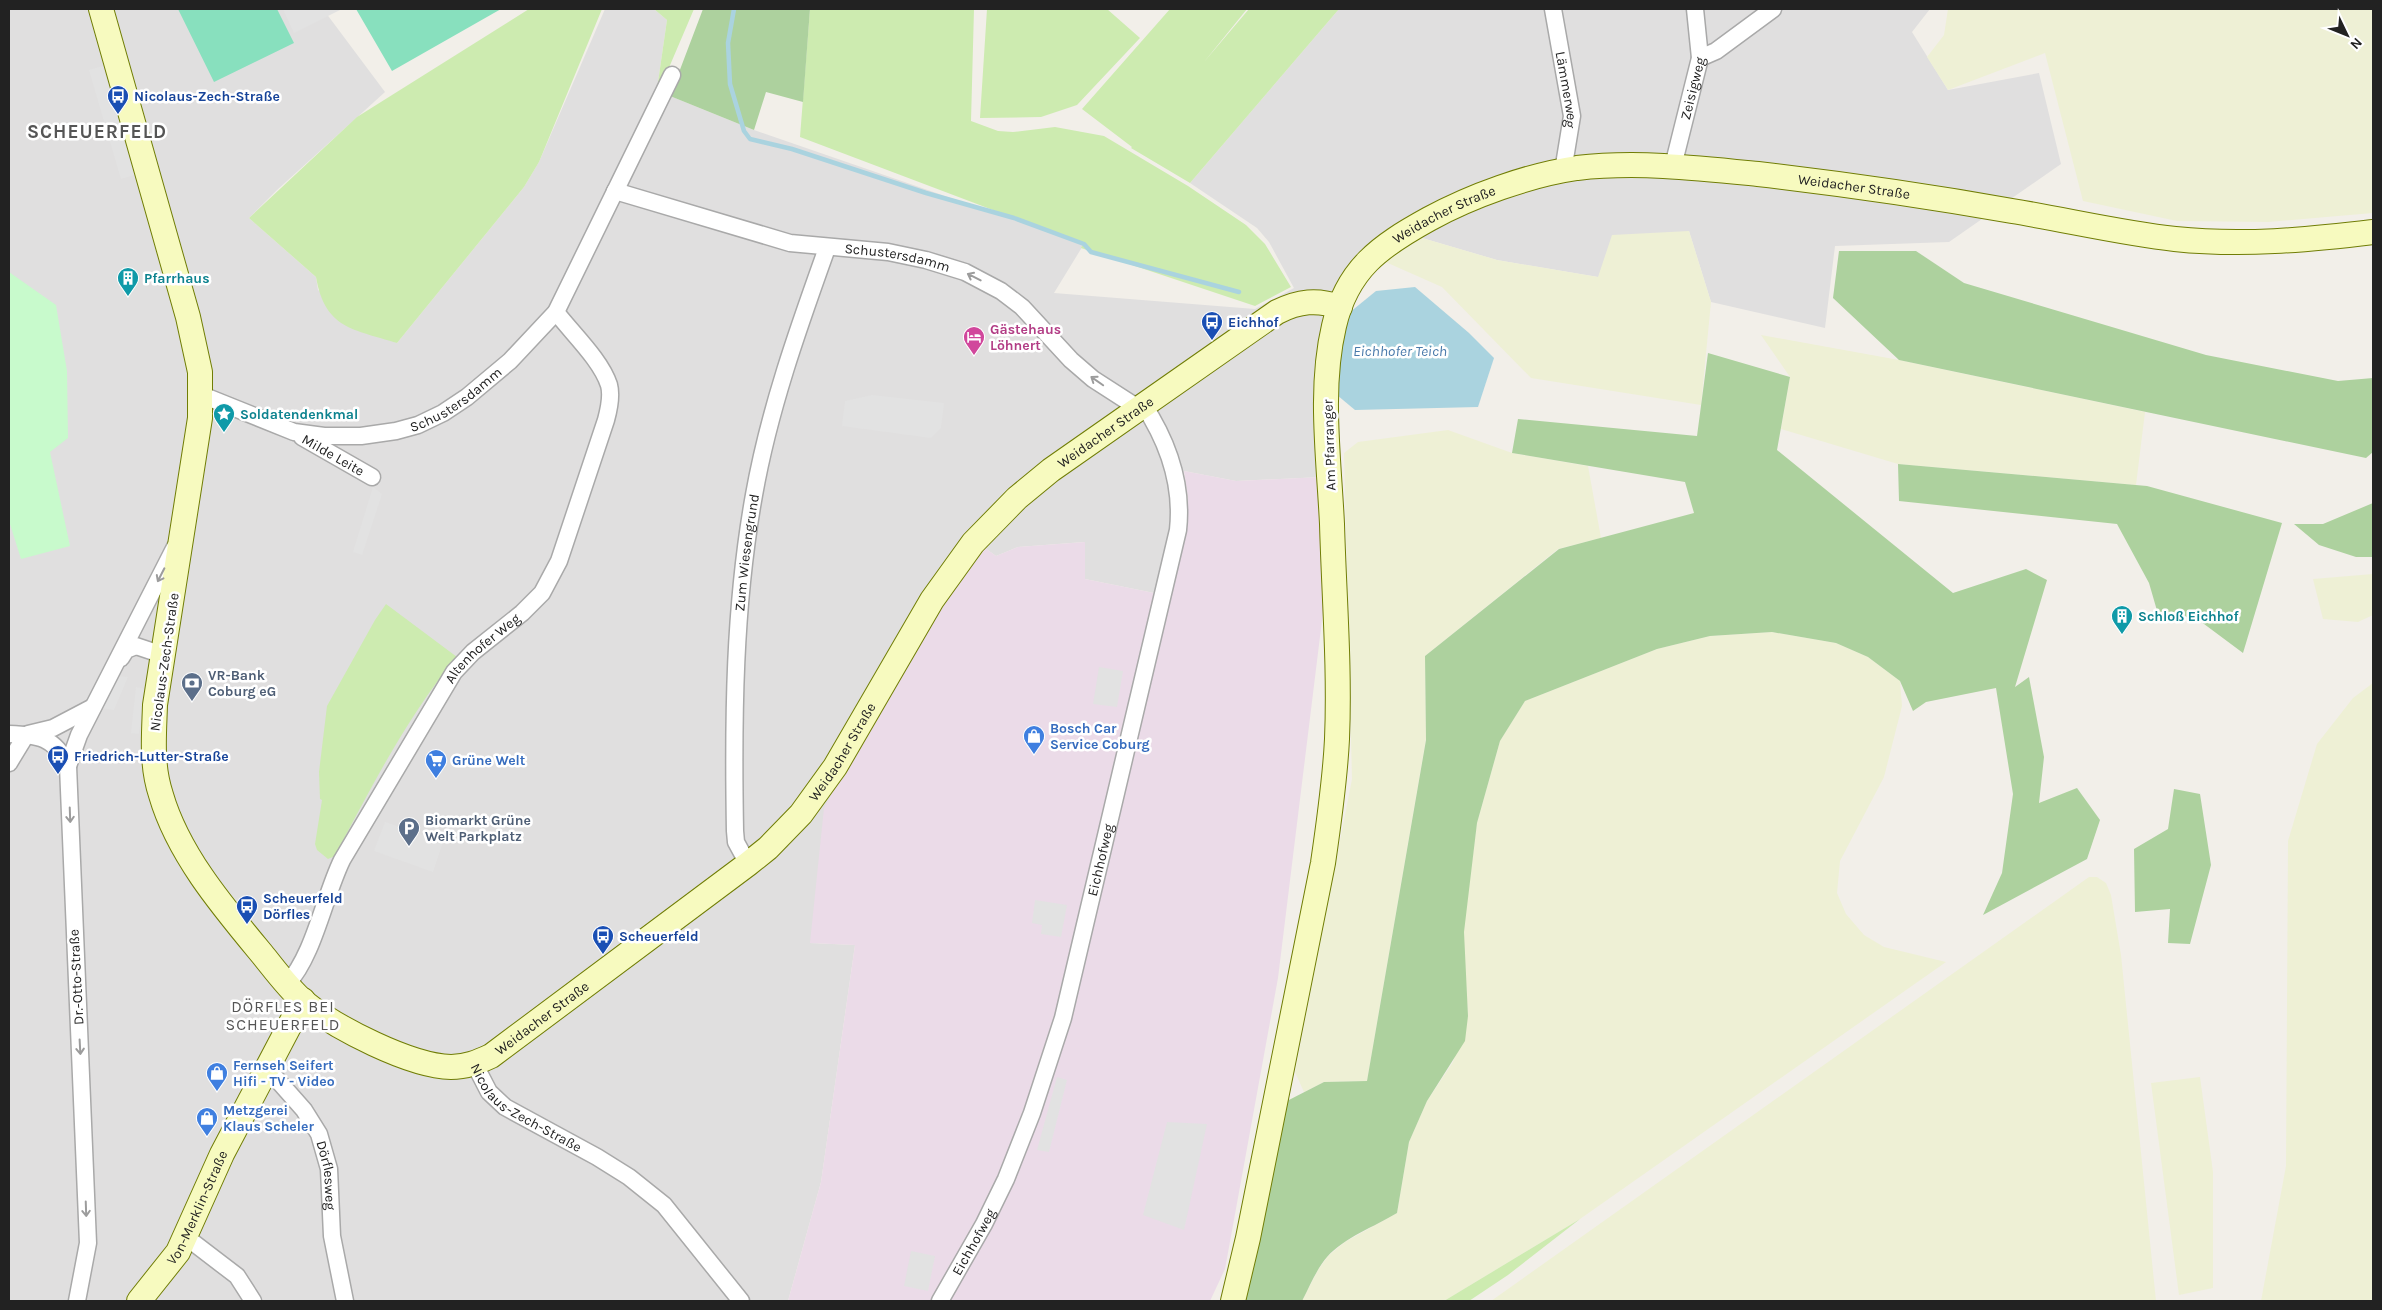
<svg xmlns="http://www.w3.org/2000/svg" width="2382" height="1310" font-family="Karla,sans-serif">
<style>
.residential{fill:#e0dfdf}
.industrial{fill:#ebdbe8}
.farmland{fill:#eef0d5}
.grass{fill:#cdebb0}
.forest{fill:#add19e}
.park{fill:#c8facc}
.pitch{fill:#88e0be}
.parking{fill:#e2e2e2}
.water{fill:#aad3df}
.lines{fill:none;stroke-linecap:round;stroke-linejoin:round}
.stream{stroke:#aad3df;stroke-width:4.5}
.street-casing{stroke:#a9a9a9;stroke-width:19}
.secondary-casing{stroke:#707d05;stroke-width:26}
.street{stroke:#fff;stroke-width:16}
.secondary{stroke:#f7fabf;stroke-width:24}
.oneway{stroke:#9c9c9c}
.labels{text-anchor:middle;stroke-width:5;stroke-linejoin:round;paint-order:stroke}
.street-label{font-size:14px;fill:#222;stroke:#fff}
.transit-label{font-size:14px;font-weight:bold;fill:#164399;stroke:#fff;text-anchor:start}
.culture-label{font-size:14px;font-weight:bold;fill:#0d838f;stroke:#fff;text-anchor:start}
.hotel-label{font-size:14px;font-weight:bold;fill:#b23c85;stroke:#fff;text-anchor:start}
.service-label{font-size:14px;font-weight:bold;fill:#4e5e75;stroke:#fff;text-anchor:start}
.shop-label{font-size:14px;font-weight:bold;fill:#366cbe;stroke:#fff;text-anchor:start}
.water-label{font-size:15px;font-style:italic;fill:#4a7aab;stroke:#fff}
.quarter-label{font-size:16px;letter-spacing:1px;fill:#555;stroke:#fff}
.district-label{font-size:19px;font-weight:bold;letter-spacing:1px;fill:#555;stroke:#fff}
</style>
<rect width="100%" height="100%" fill="#f2efe9"/>
<!-- residential -->
<path class="residential" d="M9 9H323L385 92 277 190 249 218 316 277 318 290 397 343 524 187 539 162 605 9H654L667 20 657 89 670 96 754 130 1084 244 1054 293 1255 309 1294 288 1269 242 1257 228 1190 183 1339 9H1930L1912 32 1948 90 2039 73 2061 164 1949 242 1835 246 1825 328 1711 302 1689 231 1598 277 1497 260 1412 235 1373 266 1321 335V477L1236 481 1184 471 1188 519 1169 596 1085 579 1084 542 1018 547 996 556 985 548 810 943 855 945 821 1182 788 1301H9Z"/>
<!-- industrial -->
<path class="industrial" d="M1184 471 1236 481 1321 477 1325 596 1278 978 1225 1269 1210 1301H788L821 1182 855 945 810 943 824 808 915 641 960 579 985 548 996 556 1018 547 1085 542V579L1169 596 1188 519V498Z"/>
<!-- farmland -->
<path class="farmland" d="M1948 9H2373V213L2268 222 2177 221 2083 201 2045 53 1948 90 1927 57 1944 35Z
M1689 231 1711 302 1701 405 1531 378 1442 287 1381 260 1412 235 1497 260 1598 277 1612 235Z
M1761 335 1899 360 2145 412 2136 485 1898 464 1781 429 1790 377Z
M1448 430 1512 453 1588 466 1601 538 1558 549 1425 656 1426 739 1367 1081 1324 1082 1304 1092 1295 1072 1352 779 1344 453 1358 442Z
M2373 574V615L2358 622 2323 619 2313 579Z
M1772 632 1836 643 1868 657 1900 681 1902 706 1884 777 1840 861 1837 893 1846 914 1864 935 1884 947 1946 962 1580 1219 1444 1301H1302L1318 1270 1328 1256 1345 1242 1397 1213 1409 1142 1427 1101 1453 1062 1468 1016 1463 932 1477 823 1500 741 1525 701 1657 649 1710 636Z
M2373 683V1301H2261L2286 1166 2288 841 2317 744 2353 698Z
M2089 877H2097L2106 883 2111 895 2121 955 2156 1301H1491Z
M2200 1077 2213 1172V1288L2179 1295 2151 1083Z"/>
<!-- grass -->
<path class="grass" d="M529 9H602L539 162 524 187 397 343C353 329 325 329 316 277L249 218 357 117Z
M654 9H694L659 91 657 89 667 20Z
M810 9H974L971 121 998 131 1013 132 1055 127 1104 136 1188 186 1246 225 1265 244 1291 287 1255 306 1081 248 1083 244 800 137Z
M987 9H1107L1140 38 1077 105 1041 117 980 118Z
M1170 9H1247L1204 62 1249 9H1339L1190 183 1131 148 1132 147 1082 109Z
M386 604 457 657C409 713 369 791 335 856L328 859 317 850 315 844 322 800 320 799 319 772 327 706 375 620Z
M1580 1219 1508 1275 1469 1301H1444Z"/>
<!-- forest -->
<path class="forest" d="M703 9H810L803 102 766 92 754 130 670 96Z
M1839 251H1916L1964 283 2206 355 2338 381 2373 378V452L2366 458 1899 360 1833 298Z
M1708 353 1790 377 1777 450 1953 593 2026 569 2047 580 2015 687 2029 677 2044 757 2039 803 2077 788 2100 820 2087 859 1983 915 2002 873 2013 794 1996 688 1926 702 1913 711 1900 681 1868 657 1836 643 1772 632 1710 636 1657 649 1525 701 1500 741 1477 823 1464 932 1468 1016 1465 1041 1427 1101 1409 1142 1397 1213C1374 1227 1345 1237 1327 1257 1316 1270 1310 1286 1302 1301H1243L1285 1102 1324 1082 1367 1081 1426 740 1425 656 1559 549 1694 513 1685 482 1512 453 1518 419 1697 436Z
M1898 464 2147 486 2282 523 2243 653 2196 618 2158 614 2149 583 2117 524 1899 501Z
M2373 503V557H2356L2319 545 2294 524H2323Z
M2174 789 2200 794 2211 865 2190 944 2168 943 2170 909 2135 912 2134 849 2168 829Z"/>
<!-- park -->
<path class="park" d="M9 272 56 305 67 371 68 438 50 452 70 546 21 559 9 521Z"/>
<!-- pitch -->
<path class="pitch" d="M178 9H277L294 43 214 82Z
M356 9H501L392 71Z"/>
<!-- parking -->
<path class="parking" d="M283 9H342L294 33Z
M103 66 134 175 121 179 89 70Z
M872 395 944 403 941 428 931 438 842 426 845 401Z
M373 487 382 494 362 555 353 552Z
M1099 667 1123 671 1117 707 1093 704Z
M116 676 128 677 114 710 102 708Z
M136 687 145 689 139 734 131 733Z
M385 822 443 842 433 872 374 851Z
M1035 900 1067 905 1061 937 1041 934 1042 925 1032 923Z
M1057 1077 1067 1080 1049 1152 1037 1150Z
M1167 1122 1207 1124 1184 1230 1143 1215Z
M911 1251 935 1256 928 1291 904 1286Z"/>
<!-- water -->
<path class="water" d="M1415 287 1469 333 1494 358 1478 407 1355 410 1337 395 1338 366 1349 313 1376 291Z"/>
<g class="lines">
<!-- stream -->
<path class="stream" d="M734 9 728 43 730 84 744 131 750 139 792 149 926 193 1014 218 1084 244 1091 252 1239 292"/>
<!-- street casing -->
<g class="street-casing">
<g id="street">
<path id="s1" d="M1553 9 1572 116 1563 171"/>
<path d="M1700 58 1716 51 1773 9"/>
<path id="s2" d="M1673 166 1700 58 1695 9"/>
<path id="s3" d="M615 191 790 243 888 252 926 260 965 272 1001 291 1022 307 1071 360 1093 379 1138 408"/>
<path id="s4" d="M202 395 294 432 324 436H361L396 431 418 425 443 413 467 397 510 361 556 312 672 75"/>
<path id="s5" d="M302 437 372 477"/>
<path d="M121 658 126 650 136 646 163 655"/>
<path d="M9 734C38 735 55 737 68 766"/>
<path d="M28 734 53 728 93 707"/>
<path d="M9 763 26 735"/>
<path id="s6" d="M748 864 736 842 735 831C733 718 734 606 754 495 769 410 798 329 827 248"/>
<path id="s7" d="M287 984C314 955 324 897 342 860L454 672 473 652 522 613 542 593 559 561 606 420C609 409 612 396 609 385 601 360 572 333 556 312"/>
<path id="s8" d="M474 1063 489 1092 505 1107 597 1157 629 1177 664 1205 741 1301"/>
<path id="s9" d="M266 1067 304 1110 319 1134 329 1169 332 1236 345 1301"/>
<path d="M186 1237 237 1276 253 1301"/>
<path d="M77 1301 88 1243 68 766 79 735 175 547"/>
<path id="s10" d="M940 1301 984 1224 1006 1179 1032 1113 1063 1018 1178 530C1183 484 1168 442 1143 404"/>
</g>
</g>
<!-- secondary casing -->
<g class="secondary-casing">
<g id="secondary">
<path id="s11" d="M101 9 188 317 200 372V418L155 705C154 736 151 765 161 795 178 854 223 907 262 954 275 970 288 988 304 1002 336 1028 410 1066 451 1067 466 1067 478 1062 491 1056L748 864 768 848 801 814 835 767 932 600 973 543 1017 498 1051 470 1277 312C1299 301 1317 299 1340 307"/>
<path id="s12" d="M139 1301 178 1252 222 1154 303 1000"/>
<path id="s13" d="M1233 1301 1248 1238 1323 863C1329 822 1335 781 1337 739 1340 668 1334 596 1332 524 1329 460 1319 389 1334 326 1347 269 1380 246 1429 219 1471 196 1529 175 1577 168 1637 161 1699 168 1758 174 1844 184 1928 196 2012 211 2067 220 2121 233 2175 239 2242 246 2307 240 2373 232"/>
</g>
</g>
<!-- street -->
<use href="#street" class="street"/>
<!-- secondary -->
<use href="#secondary" class="secondary"/>
</g>
<!-- one-way arrows -->
<defs><path id="oneway-shaft" d="M-6 0H5M1.5-3L5.5 0L1.5 3" fill="none" stroke-width="1.6" stroke-linecap="round" stroke-linejoin="round" transform="scale(1.25)"/></defs>
<g class="oneway">
<use href="#oneway-shaft" transform="translate(974 277) rotate(-153)"/>
<use href="#oneway-shaft" transform="translate(1097 381) rotate(-145)"/>
<use href="#oneway-shaft" transform="translate(161 575) rotate(117)"/>
<use href="#oneway-shaft" transform="translate(70 815) rotate(88)"/>
<use href="#oneway-shaft" transform="translate(80 1047) rotate(87)"/>
<use href="#oneway-shaft" transform="translate(86 1209) rotate(88)"/>
</g>
<!-- icons -->
<defs>
<g id="bus-pin" transform="scale(1.125)"><path d="M0 17L-7.5 6A9.5 9.5 0 1 1 7.5 6Z" fill="#1a4fb4" stroke="#fff"/><path d="M-5-6H5V4H4V6H2V4H-2V6H-4V4H-5ZM-3.5-4V0h7V-4ZM-3.5 1.2v1.5H-2V1.2ZM2 1.2v1.5H3.5V1.2Z" fill="#fff"/></g>
<g id="building-pin" transform="scale(1.125)"><path d="M0 17L-7.5 6A9.5 9.5 0 1 1 7.5 6Z" fill="#0f9aa8" stroke="#fff"/><path d="M-4-6H4V6H1V3H-1V6H-4ZM-2.5-4.3h1.7v1.8h-1.7ZM.8-4.3h1.7v1.8H.8ZM-2.5-1h1.7V.8h-1.7ZM.8-1h1.7V.8H.8Z" fill="#fff"/></g>
<g id="hotel-pin" transform="scale(1.125)"><path d="M0 17L-7.5 6A9.5 9.5 0 1 1 7.5 6Z" fill="#d1479c" stroke="#fff"/><path d="M-6-4.5h1.5V1H6V5H4.5V3h-9V5H-6ZM-4 0a1.8 1.8 0 1 1 3.6 0ZM.5 0V-2.5h3Q6-2.5 6 0Z" fill="#fff"/></g>
<g id="sight-pin" transform="scale(1.125)"><path d="M0 17L-7.5 6A9.5 9.5 0 1 1 7.5 6Z" fill="#0f9aa8" stroke="#fff"/><path d="M0-6L1.8-2.2L6-1.7L2.9 1.2L3.7 5.4L0 3.3L-3.7 5.4L-2.9 1.2L-6-1.7L-1.8-2.2Z" fill="#fff"/></g>
<g id="bank-pin" transform="scale(1.125)"><path d="M0 17L-7.5 6A9.5 9.5 0 1 1 7.5 6Z" fill="#5c6f8a" stroke="#fff"/><path d="M-6-4H6V4H-6ZM0-2.3a2.3 2.3 0 1 0 0 4.6a2.3 2.3 0 1 0 0-4.6Z" fill="#fff"/></g>
<g id="shop-pin" transform="scale(1.125)"><path d="M0 17L-7.5 6A9.5 9.5 0 1 1 7.5 6Z" fill="#3f7fe0" stroke="#fff"/><path d="M-5-2.5h2.3a2.7 3.5 0 0 1 5.4 0H5L5.5 6h-11ZM-1.5-2.5h3a1.5 2.3 0 0 0-3 0Z" fill="#fff"/></g>
<g id="supermarket-pin" transform="scale(1.125)"><path d="M0 17L-7.5 6A9.5 9.5 0 1 1 7.5 6Z" fill="#3f7fe0" stroke="#fff"/><path d="M-6-5.5h2.5l.6 2H6L4.5 2H-2.5L-4.4-4H-6ZM-1.5 3.2a1.3 1.3 0 1 0 .1 0ZM3 3.2a1.3 1.3 0 1 0 .1 0Z" fill="#fff"/></g>
<g id="parking-pin" transform="scale(1.125)"><path d="M0 17L-7.5 6A9.5 9.5 0 1 1 7.5 6Z" fill="#5c6f8a" stroke="#fff"/><path d="M-3.5-5.5H1a3.5 3.5 0 0 1 0 7H-1V5.5H-3.5ZM-1-3.4V-.6H.8a1.4 1.4 0 0 0 0-2.8Z" fill="#fff"/></g>
</defs>
<g fill-rule="evenodd">
<use href="#bus-pin" x="118" y="96"/>
<use href="#building-pin" x="128" y="278"/>
<use href="#bus-pin" x="1212" y="322"/>
<use href="#hotel-pin" x="974" y="337"/>
<use href="#sight-pin" x="224" y="414"/>
<use href="#building-pin" x="2122" y="616"/>
<use href="#bank-pin" x="192" y="683"/>
<use href="#shop-pin" x="1034" y="736"/>
<use href="#bus-pin" x="58" y="756"/>
<use href="#supermarket-pin" x="436" y="760"/>
<use href="#parking-pin" x="409" y="828"/>
<use href="#bus-pin" x="247" y="906"/>
<use href="#bus-pin" x="603" y="936"/>
<use href="#shop-pin" x="217" y="1073"/>
<use href="#shop-pin" x="207" y="1118"/>
</g>
<g class="labels">
<!-- street labels -->
<g class="street-label">
<text dy="5" stroke="none"><textPath href="#s2" startOffset="80">Zeisigweg</textPath></text>
<text dy="5" stroke="none"><textPath href="#s1" startOffset="82">Lämmerweg</textPath></text>
<text dy="5" stroke="none"><textPath href="#s13" startOffset="1570">Weidacher Straße</textPath></text>
<text dy="5" stroke="none"><textPath href="#s13" startOffset="1150">Weidacher Straße</textPath></text>
<text dy="5" stroke="none"><textPath href="#s3" startOffset="291">Schustersdamm</textPath></text>
<text dy="5" stroke="none"><textPath href="#s4" startOffset="270">Schustersdamm</textPath></text>
<text dy="5" stroke="none"><textPath href="#s11" startOffset="2150">Weidacher Straße</textPath></text>
<text transform="translate(1329 445) rotate(-92)" y="5">Am Pfarranger</text>
<text dy="5" stroke="none"><textPath href="#s5" startOffset="36">Milde Leite</textPath></text>
<text dy="5" stroke="none"><textPath href="#s6" startOffset="315">Zum Wiesengrund</textPath></text>
<text dy="5" stroke="none"><textPath href="#s7" startOffset="392">Altenhofer Weg</textPath></text>
<text transform="translate(164 662) rotate(-82)" y="5">Nicolaus-Zech-Straße</text>
<text dy="5" stroke="none"><textPath href="#s11" startOffset="1730">Weidacher Straße</textPath></text>
<text dy="5" stroke="none"><textPath href="#s10" startOffset="472">Eichhofweg</textPath></text>
<text transform="translate(76 977) rotate(-93)" y="5">Dr.-Otto-Straße</text>
<text dy="5" stroke="none"><textPath href="#s11" startOffset="1325">Weidacher Straße</textPath></text>
<text dy="5" stroke="none"><textPath href="#s8" startOffset="71">Nicolaus-Zech-Straße</textPath></text>
<text dy="5" stroke="none"><textPath href="#s9" startOffset="128">Dörflesweg</textPath></text>
<text dy="5" stroke="none"><textPath href="#s12" startOffset="111">Von-Merklin-Straße</textPath></text>
<text dy="5" stroke="none"><textPath href="#s10" startOffset="68">Eichhofweg</textPath></text>
</g>
<!-- transit labels -->
<g class="transit-label">
<text x="134" y="101">Nicolaus-Zech-Straße</text>
<text x="1228" y="327">Eichhof</text>
<text x="74" y="761">Friedrich-Lutter-Straße</text>
<text x="263" y="903">Scheuerfeld<tspan x="263" dy="16">Dörfles</tspan></text>
<text x="619" y="941">Scheuerfeld</text>
</g>
<!-- culture labels -->
<g class="culture-label">
<text x="144" y="283">Pfarrhaus</text>
<text x="240" y="419">Soldatendenkmal</text>
<text x="2138" y="621">Schloß Eichhof</text>
</g>
<!-- hotel labels -->
<g class="hotel-label">
<text x="990" y="334">Gästehaus<tspan x="990" dy="16">Löhnert</tspan></text>
</g>
<!-- service labels -->
<g class="service-label">
<text x="208" y="680">VR-Bank<tspan x="208" dy="16">Coburg eG</tspan></text>
<text x="425" y="825">Biomarkt Grüne<tspan x="425" dy="16">Welt Parkplatz</tspan></text>
</g>
<!-- shop labels -->
<g class="shop-label">
<text x="1050" y="733">Bosch Car<tspan x="1050" dy="16">Service Coburg</tspan></text>
<text x="452" y="765">Grüne Welt</text>
<text x="233" y="1070">Fernseh Seifert<tspan x="233" dy="16">Hifi - TV - Video</tspan></text>
<text x="223" y="1115">Metzgerei<tspan x="223" dy="16">Klaus Scheler</tspan></text>
</g>
<!-- water labels -->
<g class="water-label">
<text x="1400" y="356">Eichhofer Teich</text>
</g>
<!-- quarter labels -->
<g class="quarter-label">
<text x="283" y="1012">DÖRFLES BEI<tspan x="283" dy="18">SCHEUERFELD</tspan></text>
</g>
<!-- district labels -->
<g class="district-label">
<text x="97" y="138">SCHEUERFELD</text>
</g>
</g>
<!-- border -->
<rect width="2382" height="1310" fill="none" stroke="#222222" stroke-width="20"/>
<!-- north arrow -->
<g transform="translate(2347 35) rotate(133)" stroke="#ffffff" stroke-width="4" paint-order="stroke">
<path d="M0-4L9 19L0 12L-9 19Z" fill="#222222"/>
<text y="-8" font-size="14" font-weight="bold" text-anchor="middle" fill="#222222">N</text>
</g>
</svg>
